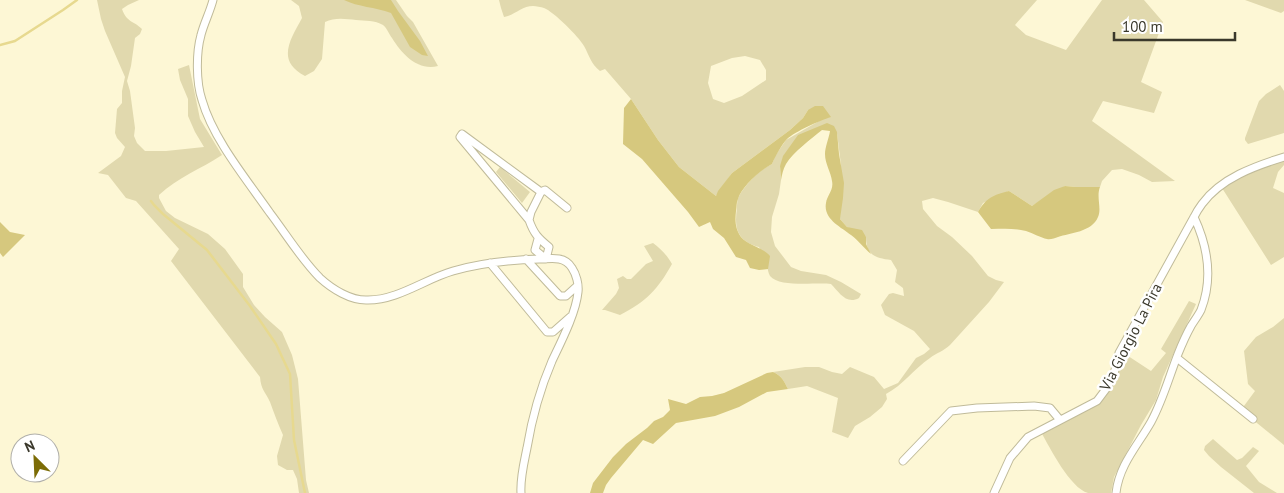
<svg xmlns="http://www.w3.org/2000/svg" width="1284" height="493" font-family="'PT Sans',sans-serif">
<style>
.green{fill:#e1d9ae;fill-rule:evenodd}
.forest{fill:#d6c87e}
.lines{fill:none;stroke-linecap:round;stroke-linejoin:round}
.stream{stroke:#e7d98f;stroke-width:2.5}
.street-casing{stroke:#c0bb9a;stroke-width:9}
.street{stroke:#fff;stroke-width:7}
.labels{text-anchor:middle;stroke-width:5;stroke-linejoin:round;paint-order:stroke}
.street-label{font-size:15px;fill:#3a382b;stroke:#fff}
</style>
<rect width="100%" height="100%" fill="#fdf7d5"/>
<!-- green -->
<path class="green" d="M97 0H139L128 5 122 9C127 23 133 20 142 29L140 34 135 38 131 66 127 81 130 91 135 128 134 136 137 143 145 151H166L204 147 195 132 188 116V99L180 80 178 69 189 65 200 119 222 155C201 169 178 177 159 195V198L166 211 175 218 208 234 225 249 243 274V287L254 305 265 317 282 332 292 355 298 379 306 480 309 493H299L297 479 293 470H287L278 465 277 456 283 435C278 424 274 413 270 402 265 391 261 390 260 377L171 261 179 249 136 201 126 198 108 175 98 173 121 156 125 147 117 138 115 133 117 109 122 103V91L125 77 105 31 101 19Z
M291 0H396L407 16 413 22 438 66C417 71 402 54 392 38 389 34 387 28 383 25 375 20 365 21 356 20 346 19 335 17 325 22L322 59 314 71 305 76C276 61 290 40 302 18L299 6Z
M499 0H1037L1015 25 1026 35 1066 50 1102 0H1144L1163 22 1141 82 1162 92 1154 113 1103 101 1092 121 1175 181 1152 182 1139 175 1122 169 1112 170 1102 181 1100 187H1076L1065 186 1032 206 1009 191 983 203 978 212 948 202 933 198 922 201 923 209 937 226 952 237 972 256 988 276 996 280 1004 282 989 302 950 345C944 351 936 353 930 358 914 369 903 385 886 394L887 399 882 407 870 417 855 426 848 438 832 432 838 398 807 386 788 389C784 381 782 376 773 372L805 367H819L832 372 842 374 850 367 874 377 884 389 898 383 916 358 924 354 930 349 914 331 885 315 881 305 889 294 893 293 904 296 903 288 895 282 897 270 891 260C875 258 866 255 866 237L847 227 840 219 841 165 837 133 827 124 780 166 781 180 779 194 772 217 771 232 775 246 791 267 801 271 826 275 841 282 861 294 859 298C846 305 839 292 831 284 816 282 780 288 770 276 768 273 768 269 767 265 765 259 761 253 759 247 737 241 734 228 737 208 737 204 737 200 739 196 747 183 759 170 772 164L775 156 786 140 819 121 830 116 808 110 803 118 790 130 732 173 716 196 679 167 658 140 631 99 605 69 600 71C591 64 589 55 584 46 578 36 554 12 544 8 541 7 536 6 533 6 522 6 515 15 504 17L501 8ZM745 56 760 60 766 70V80L742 96 724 103 713 99 708 83 711 66 732 58Z
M1245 0H1284V11L1281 13Z
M1280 85 1284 91V133L1248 144 1245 140V138L1259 101 1266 94Z
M1284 160V165L1278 172 1273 188 1284 193V257L1271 265 1222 188C1242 174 1261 167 1284 160Z
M500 167 530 192 522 203 496 172Z
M653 243C661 249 667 255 672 264 658 289 646 302 620 315L605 310H602L616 294 619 288 617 279 623 276 627 279H631L646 264 653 261 644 246Z
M1189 301 1196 304 1163 377 1156 400 1141 425 1114 477 1111 493C1104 493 1094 493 1088 493 1070 488 1050 448 1041 432L1098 403 1122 352 1151 371 1166 353 1161 349Z
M1284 318V445L1241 410 1255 391 1248 384 1244 351 1256 337 1273 327Z
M1213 439 1237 460 1242 458 1253 447 1259 451 1246 466 1259 482 1277 493H1254L1221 467 1209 456 1204 450 1205 446Z"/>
<!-- forest -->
<path class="forest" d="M344 0H391L398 11 420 41 428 56 422 55 410 47 391 13C375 7 358 7 344 0Z
M631 99 658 140 679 167 716 196 718 191 732 173 790 130 803 118 808 110 815 106H823L831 117C819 121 796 131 787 139 782 144 775 157 772 164 762 169 741 187 738 199 736 203 737 207 736 211 735 220 735 229 741 237 749 246 762 247 770 256L768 269 759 270 750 268 746 260 736 257 724 238 713 229 710 222 699 227 688 212 642 159 623 144 624 108Z
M827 123 834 126 837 132 839 154 844 183 843 198 840 219 847 227 862 230 866 237V244L871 254C864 248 858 240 851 235 841 227 823 219 826 203 827 195 834 190 832 181 831 172 825 164 825 154 825 147 829 138 830 131L822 130C811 139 793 152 786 164 783 169 782 175 781 180L780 166 783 156 798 135Z
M1065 186 1076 187H1100C1096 197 1102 208 1098 217 1092 232 1070 233 1058 237 1055 238 1050 240 1047 239 1041 238 1033 233 1026 231 1014 228 1003 229 991 229L978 212C986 198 993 195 1009 191L1032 206 1054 190Z
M0 222 10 232 25 235 3 257 0 253Z
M773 372C782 376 784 381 788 389L767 392 739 407 715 416 676 423 653 444 643 440 611 478 606 485 603 493H590L593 483 613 457 626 444 647 428 654 421 663 417 670 410 668 399 686 404 700 397 712 396 724 393 767 373Z"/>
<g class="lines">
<!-- stream -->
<path class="stream" d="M0 45 15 41 63 10 77 0
M151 201 154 205 163 214 207 250 250 306 276 344 290 374 294 440 305 493"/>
<!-- street casing -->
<g class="street-casing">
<path id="street" d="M213 0C210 12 204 23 201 35 196 53 196 82 202 100 213 139 247 180 270 213 286 234 301 259 320 278 332 289 351 301 368 300 398 300 425 279 453 271 481 263 510 260 539 259 545 259 553 258 559 259 565 260 569 263 572 268 576 274 579 284 578 292 576 313 561 342 552 361 540 389 532 418 527 448 524 463 520 478 521 493
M541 192 545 190 567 208
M529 220 531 212 541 192 462 134 460 137 529 220C534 234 538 238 549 247L546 259 535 250 538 239
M526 259 560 296H566L577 286
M490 263 547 332H553L570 317
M1177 358 1253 419
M903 461 951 411 977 408 1034 406 1050 408 1060 420
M994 493 1010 458 1028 437 1097 401 1106 389 1114 374 1119 353 1194 217C1196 213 1199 208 1202 204 1221 178 1255 166 1284 157
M1116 493C1119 465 1138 445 1151 422 1163 400 1169 377 1178 354 1182 344 1186 335 1191 326 1194 321 1198 316 1201 310 1213 279 1208 247 1194 217"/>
</g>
<!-- street -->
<use href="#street" class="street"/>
</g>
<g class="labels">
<!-- street labels -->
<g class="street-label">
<text transform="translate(1131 337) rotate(-63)" y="5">Via Giorgio La Pira</text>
</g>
</g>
<!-- north arrow -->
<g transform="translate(35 458) rotate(336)"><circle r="24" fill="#ffffff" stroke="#b0afaa"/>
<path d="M0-4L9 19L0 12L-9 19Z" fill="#7c6c06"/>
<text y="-8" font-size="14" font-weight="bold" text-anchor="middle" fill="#3a382b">N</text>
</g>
<!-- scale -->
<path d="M1114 32v8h121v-8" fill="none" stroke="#3a382b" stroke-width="2.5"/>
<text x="1122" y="32" font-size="15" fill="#3a382b" stroke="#ffffff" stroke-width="4" paint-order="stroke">100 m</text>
</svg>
